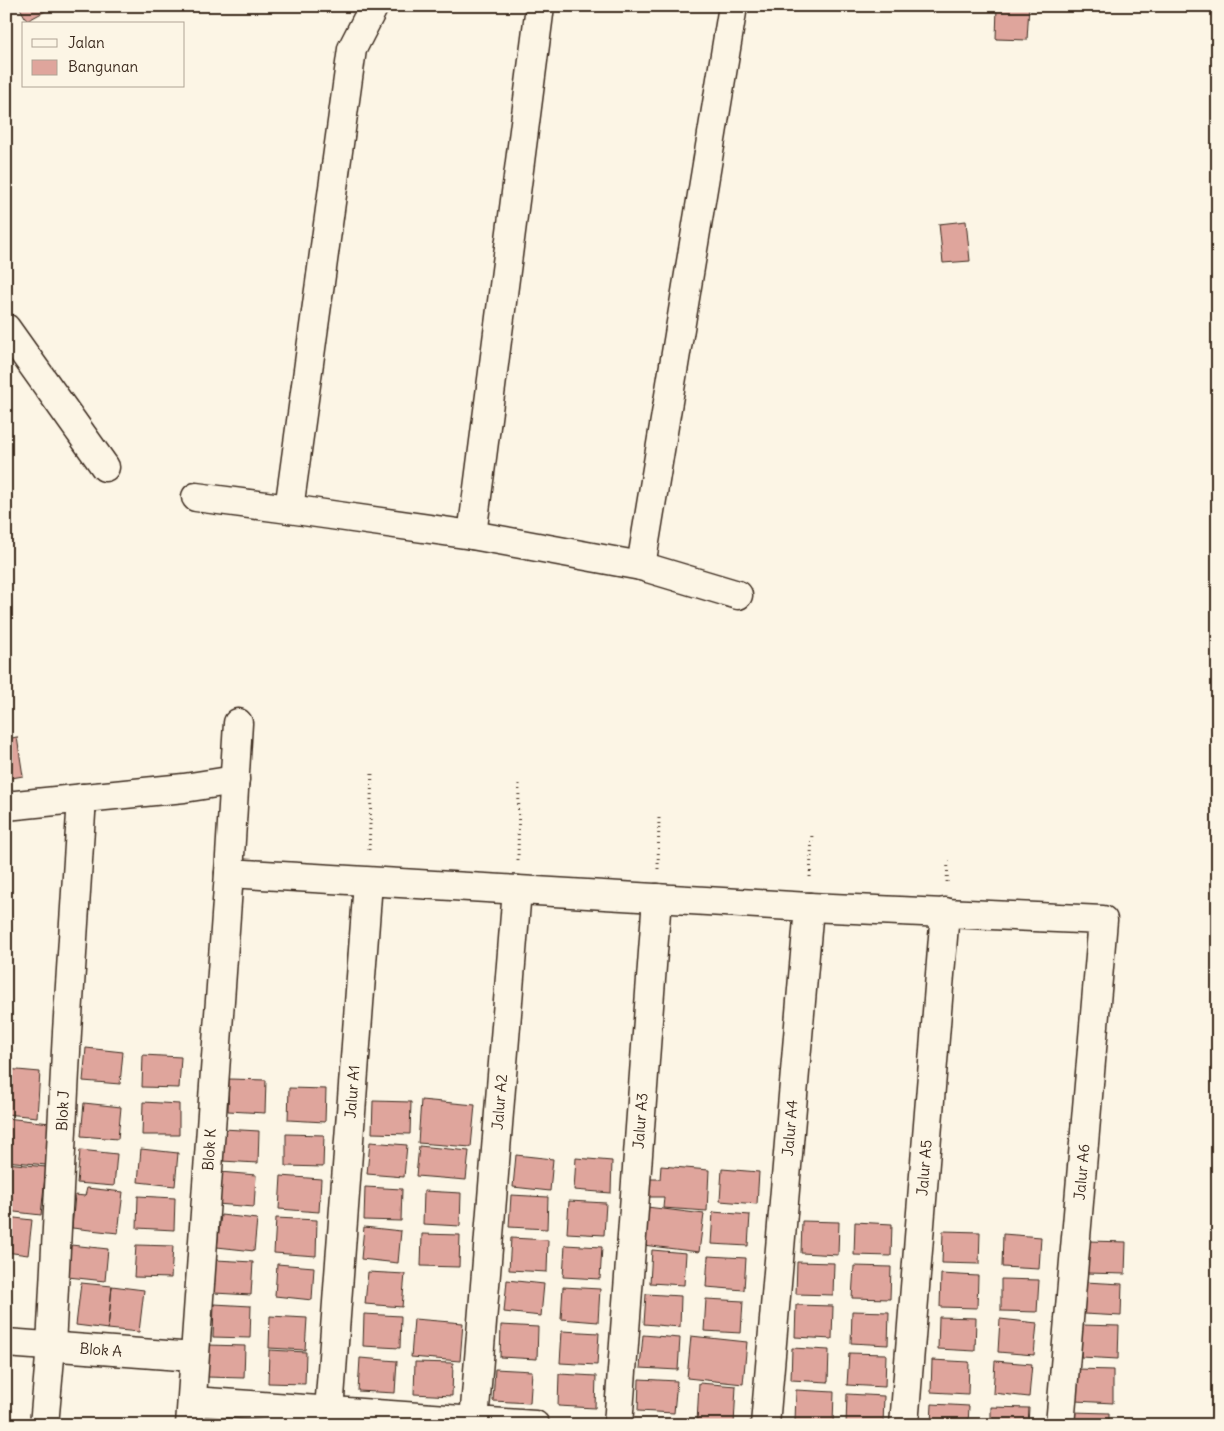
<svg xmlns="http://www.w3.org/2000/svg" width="1224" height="1431" font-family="Delius,sans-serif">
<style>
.building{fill:#dfa59c;stroke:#3b2a1e}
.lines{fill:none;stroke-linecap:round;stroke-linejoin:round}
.street-casing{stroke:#3b2a1e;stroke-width:31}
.path{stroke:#3b2a1e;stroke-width:3;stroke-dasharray:1 4;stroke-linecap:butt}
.street{stroke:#fcf5e5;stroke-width:28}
.labels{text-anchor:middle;stroke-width:4;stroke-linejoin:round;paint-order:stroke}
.street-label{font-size:15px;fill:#3b2a1e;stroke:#fcf5e5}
</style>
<rect width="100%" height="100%" fill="#fcf5e5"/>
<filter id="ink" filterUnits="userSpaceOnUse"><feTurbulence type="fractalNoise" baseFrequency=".02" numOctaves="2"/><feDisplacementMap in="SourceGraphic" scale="10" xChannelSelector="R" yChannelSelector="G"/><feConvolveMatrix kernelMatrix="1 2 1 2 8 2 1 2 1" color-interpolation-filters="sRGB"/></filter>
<g filter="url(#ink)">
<!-- building -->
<path class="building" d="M19 6H49L51 8 27 21Z
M997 6H1029L1027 40 996 39Z
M966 221 970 261 943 263 939 224Z
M17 737 23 776 6 779V739Z
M86 1048 123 1052 120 1084 83 1081Z
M143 1055 181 1057 179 1088 142 1087Z
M6 1069 40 1072 37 1117 6 1114Z
M229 1079 266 1080 265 1113 228 1111Z
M289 1088 326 1089 325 1122 288 1120Z
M421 1100 475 1105 471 1147 418 1143Z
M373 1101 411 1102 410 1134 372 1133Z
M143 1102 179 1104V1135H142Z
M84 1103 121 1107 118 1139 81 1136Z
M6 1118 50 1123 46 1165 6 1161Z
M223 1129 259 1131 258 1163 221 1161Z
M286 1134 324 1135 323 1167 286 1166Z
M370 1142 407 1145 404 1177 367 1174Z
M419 1146 469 1151 466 1180 416 1176Z
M141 1149 178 1153 175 1186 138 1182Z
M80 1150 117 1154 114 1186 77 1183Z
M516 1155 553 1159 550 1191 513 1187Z
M576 1158 612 1161 611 1193 574 1190Z
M6 1163 46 1167 41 1215 6 1211Z
M661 1166 709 1170 707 1211 663 1208 664 1197H649L650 1179H660Z
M722 1169 759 1172 757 1204 720 1201Z
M219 1172 256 1175 254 1207 217 1204Z
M281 1176 321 1179 319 1212 279 1209Z
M365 1187 402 1189 401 1221 364 1220Z
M87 1188 123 1192 118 1233 72 1228 75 1195 85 1196Z
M424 1191 461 1193 460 1226 423 1224Z
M511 1195 548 1197 547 1229 509 1227Z
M138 1196 175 1198 174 1230 137 1228Z
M569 1201 606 1203 604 1235 567 1233Z
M647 1207 704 1214 699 1252 643 1245Z
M713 1212 750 1215 748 1246 711 1244Z
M221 1215 257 1219 254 1251 217 1247Z
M6 1217 32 1220 28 1255 6 1252Z
M276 1218 317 1220 316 1256 274 1253Z
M802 1221 839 1222 838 1255 801 1253Z
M855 1222 892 1224 891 1256 854 1255Z
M364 1227 401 1231 398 1263 361 1259Z
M943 1231 980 1232 979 1264 942 1263Z
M422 1234 460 1235 459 1267 421 1266Z
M1003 1234 1041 1237 1039 1269 1002 1267Z
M511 1238 548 1240 547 1272 509 1270Z
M1089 1241 1126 1242 1125 1274 1087 1273Z
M71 1245 108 1249 105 1281 68 1277Z
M136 1245 173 1246 171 1278 134 1277Z
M565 1245 602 1247 600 1279 563 1277Z
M652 1250 686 1253 684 1285 650 1283Z
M708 1256 746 1258 744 1290 706 1287Z
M216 1260 253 1262 251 1295 214 1293Z
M797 1262 834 1263 833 1295 796 1294Z
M277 1264 314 1267 312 1300 275 1296Z
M854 1266 891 1267 890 1299 852 1298Z
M368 1272 405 1274 402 1307 365 1304Z
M941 1274 978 1276 977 1308 940 1307Z
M1001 1279 1039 1280 1037 1312 1001 1311Z
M507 1280 544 1284 541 1316 504 1312Z
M1085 1282 1122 1284 1121 1316 1084 1314Z
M81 1283 112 1286 108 1329 76 1325Z
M112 1286 144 1290 139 1332 108 1329Z
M563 1287 600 1289 598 1322 561 1319Z
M646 1294 681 1296 680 1327 644 1324Z
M706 1299 743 1301 741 1333 704 1331Z
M214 1304 251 1306 250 1338 213 1337Z
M796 1305 833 1306 832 1339 795 1337Z
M852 1311 889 1312 888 1345 851 1343Z
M364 1314 401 1316 400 1348 363 1346Z
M270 1316 307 1318 305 1350 269 1348Z
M939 1317 976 1318 975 1351 938 1349Z
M414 1319 463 1323 460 1361 411 1357Z
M1000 1319 1037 1323 1034 1355 998 1352Z
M501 1325 538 1327 537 1359 500 1357Z
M1082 1325 1119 1326 1118 1359 1081 1357Z
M562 1331 599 1333 597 1365 560 1363Z
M643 1335 680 1338 678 1370 640 1368Z
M691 1336 747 1342 743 1384 687 1378Z
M207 1345 245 1346 244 1378 206 1377Z
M792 1348 829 1350 828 1382 791 1380Z
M269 1350 306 1352 305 1384 268 1383Z
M849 1353 886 1354 885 1387 847 1385Z
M360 1358 397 1361 395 1393 358 1391Z
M932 1360 969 1362 968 1394 931 1392Z
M995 1361 1032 1364 1029 1397 993 1393Z
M415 1362 453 1363 452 1396 414 1394Z
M495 1369 532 1371 530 1403 493 1401Z
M1077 1369 1113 1370V1403L1076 1401Z
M559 1374 596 1376 595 1408 558 1406Z
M639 1379 677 1381 674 1413 638 1411Z
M699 1383 736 1386 734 1425 697 1423Z
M796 1390 834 1392 833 1424 795 1422Z
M847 1394 884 1396 883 1425H846Z
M932 1404 969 1406 968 1425H931Z
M991 1407 1029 1408 1028 1425H991Z
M1072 1412 1109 1413V1425H1071Z"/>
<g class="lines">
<!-- street casing -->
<g class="street-casing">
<g id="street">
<path d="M6 328 105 467"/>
<path d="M196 497 289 509 472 535 641 566 738 595"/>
<path d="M289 509 352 49 374 6"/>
<path d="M472 535 540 6"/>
<path d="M641 566 733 6"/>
<path d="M6 806 184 788 235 780"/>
<path d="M229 873 809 907 1103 920 1060 1425"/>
<path id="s1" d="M6 1343 194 1357"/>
<path d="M192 1401 535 1425"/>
<path id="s2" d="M329 1411 368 882"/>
<path id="s3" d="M474 1421 517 890"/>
<path id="s4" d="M44 1425 51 1346 67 1032 82 798"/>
<path id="s5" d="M190 1425 229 873 238 723"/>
<path id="s6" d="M618 1425 657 898"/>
<path id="s7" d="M765 1425 809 907"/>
<path id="s8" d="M904 1425 945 912"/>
</g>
</g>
<!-- path -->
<path class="path" d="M369 850 372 773
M518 860 519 784
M658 869 659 817
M810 877 812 833
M947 882 948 861"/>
<!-- street -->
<use href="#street" class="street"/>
</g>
</g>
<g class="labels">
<!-- street labels -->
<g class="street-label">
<text dy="5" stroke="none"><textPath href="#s2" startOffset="320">Jalur A1</textPath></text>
<text dy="5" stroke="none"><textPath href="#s3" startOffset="320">Jalur A2</textPath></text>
<text dy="5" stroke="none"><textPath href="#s4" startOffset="315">Blok J</textPath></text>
<text dy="5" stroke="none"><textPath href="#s6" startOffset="305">Jalur A3</textPath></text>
<text dy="5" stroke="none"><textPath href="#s7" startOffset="298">Jalur A4</textPath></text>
<text dy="5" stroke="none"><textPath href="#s5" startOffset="276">Blok K</textPath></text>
<text dy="5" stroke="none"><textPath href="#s8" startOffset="258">Jalur A5</textPath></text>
<text transform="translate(1082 1172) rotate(-85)" y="5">Jalur A6</text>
<text dy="5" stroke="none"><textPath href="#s1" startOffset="95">Blok A</textPath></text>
</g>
</g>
<!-- margin -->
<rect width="1224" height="1431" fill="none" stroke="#fcf5e5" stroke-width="25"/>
<rect x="12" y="12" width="1199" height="1406" fill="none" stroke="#3b2a1e" stroke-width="2" filter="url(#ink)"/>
<!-- legend -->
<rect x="22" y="22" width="162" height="65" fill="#fcf5e5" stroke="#afa495"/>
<rect x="32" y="39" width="25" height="8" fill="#fcf5e5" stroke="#afa495"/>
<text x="68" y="48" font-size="15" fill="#3b2a1e">Jalan</text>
<rect x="32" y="60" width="25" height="15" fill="#dfa59c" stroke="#afa495"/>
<text x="68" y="72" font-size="15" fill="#3b2a1e">Bangunan</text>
</svg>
